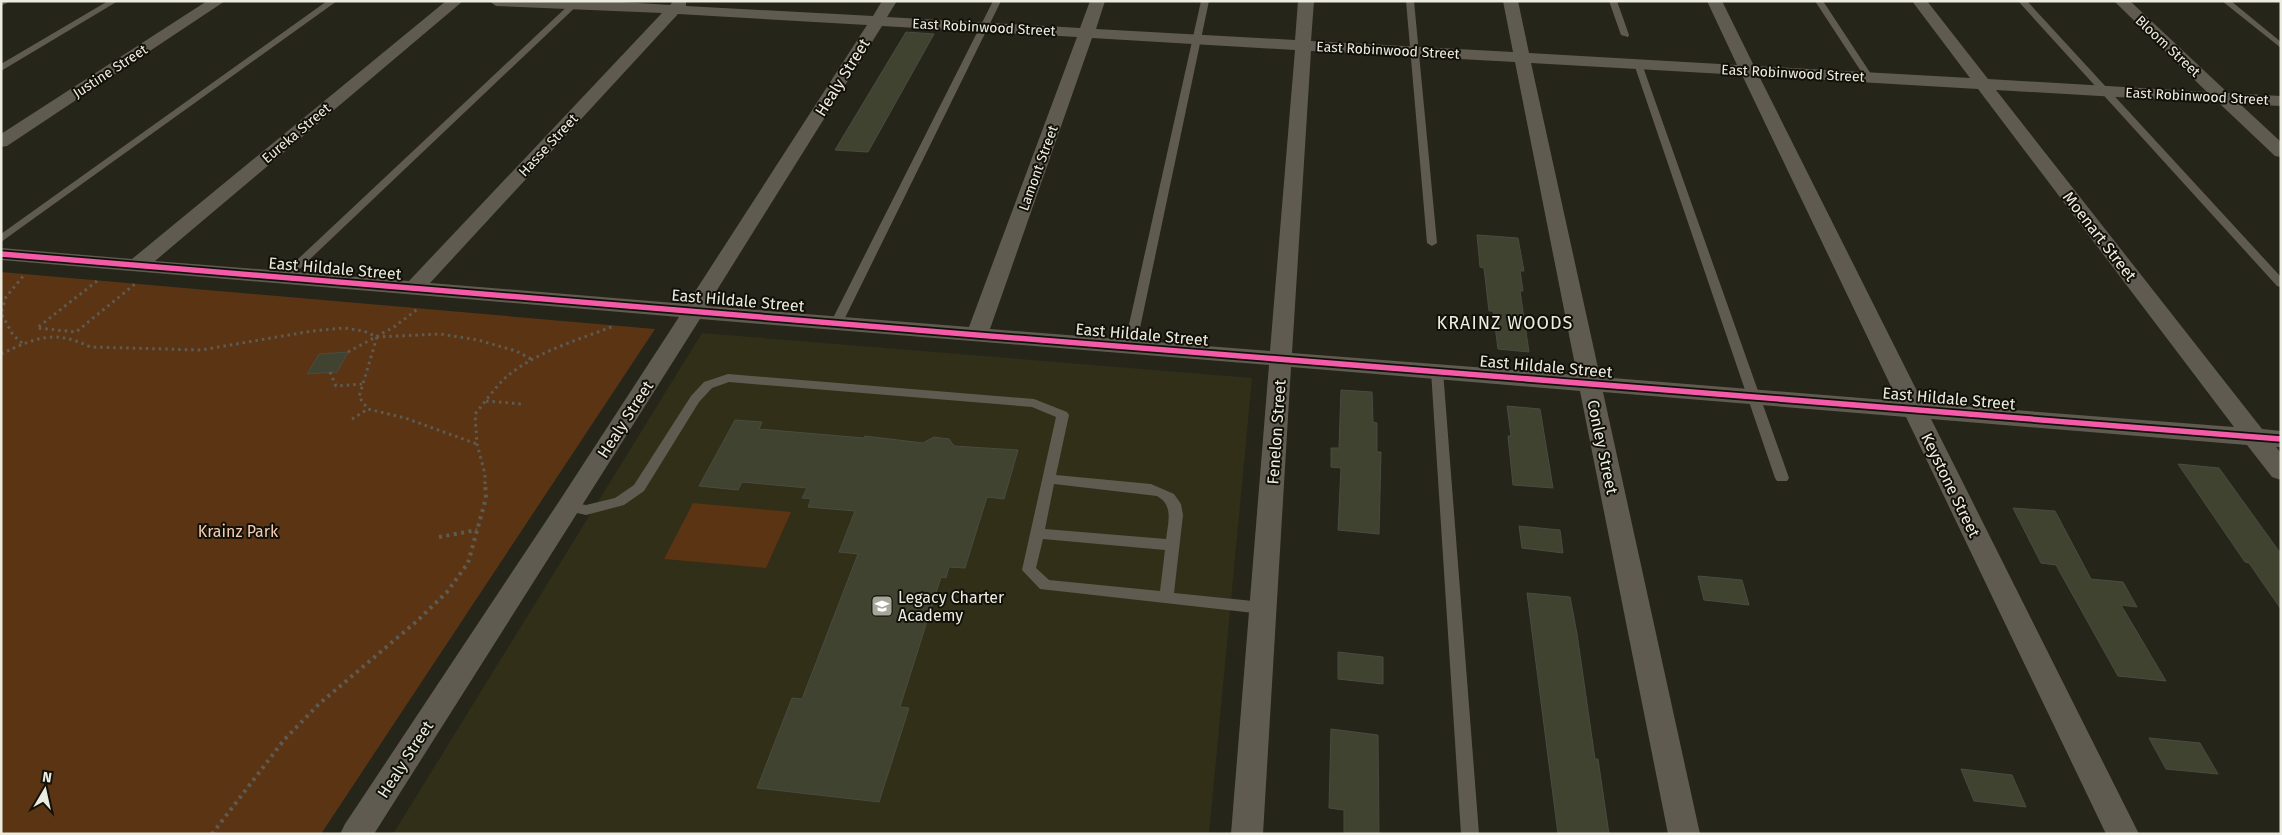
<svg xmlns="http://www.w3.org/2000/svg" width="2282" height="835" font-family="'Fira Sans',sans-serif">
<style>
.built{fill:#312f17}
.green{fill:#5b3413}
.building{fill:#3f432f;stroke:#4a4b42}
.lines{fill:none;stroke-linecap:round;stroke-linejoin:round}
.path-far1{stroke:#5e5b52;stroke-width:3;stroke-dasharray:2.5 4;stroke-linecap:butt}
.path{stroke:#5e5b52;stroke-width:4;stroke-dasharray:3 4.5;stroke-linecap:butt}
.lane{fill:#605b50;fill-rule:evenodd}
.street{fill:#605b50;fill-rule:evenodd}
.cycleway-casing{stroke:#121109;stroke-width:9}
.cycleway{stroke:#f35aa7;stroke-width:5.5}
.labels{text-anchor:middle;stroke-width:4;stroke-linejoin:round;paint-order:stroke}
.far-street-label{font-size:14px;fill:#ecece0;stroke:#121109}
.street-label{font-size:16px;fill:#ecece0;stroke:#121109}
.park-label{font-size:16px;fill:#f3ceb4;stroke:#121109}
.poi-label{font-size:16px;fill:#ecece0;stroke:#121109;text-anchor:start}
.neighbourhood-label{font-size:18px;letter-spacing:1px;fill:#ecece0;stroke:#121109}
</style>
<rect width="100%" height="100%" fill="#26251a"/>
<!-- built -->
<path class="built" d="M702 333 1252 378 1209 834H393Z"/>
<!-- green -->
<path class="green" d="M1 272 655 329 321 834H1Z
M693 503 791 512 766 568 664 559Z"/>
<!-- building -->
<path class="building" d="M906 32 934 34 868 152 835 150Z
M1477 235 1518 238 1524 271H1520L1523 291H1520L1529 352 1498 349 1493 311H1489L1484 268 1480 267Z
M348 352 337 372 307 374 319 354Z
M1341 390 1372 392 1373 422 1377 423V452H1381L1379 534 1338 530 1341 468 1331 467V448H1339Z
M1507 406 1540 409 1553 488 1513 485 1508 436H1511Z
M735 420 762 422 759 429 864 438 865 436 923 443 934 437 949 439 954 446 1018 450 1004 499 987 497 965 568 949 567 946 578 941 577 900 707 909 708 879 802 757 788 792 698 802 699 858 554 839 552 855 511 808 507 811 499 802 498 807 488 742 482 738 490 699 486Z
M2178 464 2219 468 2281 554V609L2249 563 2245 562Z
M2013 508 2055 511 2091 579 2123 582 2137 607 2121 605 2166 681 2118 676 2056 565 2041 563Z
M1519 526 1560 530 1563 553 1522 548Z
M1698 576 1742 580 1749 605 1704 600Z
M1527 593 1570 597 1577 634 1595 759H1598L1609 834H1558Z
M1338 652 1383 657V684L1338 679Z
M1331 729 1378 735 1379 834H1344V810L1329 808Z
M2149 738 2200 743 2218 774 2166 769Z
M1961 769 2012 775 2026 807 1974 801Z"/>
<g class="lines">
<!-- path-far1 -->
<path class="path-far1" d="M97 281 37 328 76 332 135 284
M377 337 359 397 368 409 405 418 477 444
M22 343 13 335 1 313 6 297 24 275
M348 352 394 327 419 308
M1 354C35 338 55 329 90 347L201 350 312 331 344 328 364 331 377 337 440 334 478 340 516 351 533 360
M330 372 336 386 362 384
M486 401 522 404
M352 419 368 409
M485 484V474L477 444 475 414C485 402 494 389 505 378 535 352 578 340 614 326"/>
<!-- path -->
<path class="path" d="M439 537 477 530
M212 834 284 740 319 704 417 621 447 592 468 563 486 498 485 482"/>
<!-- lane -->
<path class="lane" d="M108 1H118L1 71V64Z
M327 1H337L1 242V234Z
M573 1H582L289 279H281L280 277 281 275Z
M993 1H1001L843 322 841 324H833L831 322Z
M1201 1H1209L1136 347 1130 351 1124 347Z
M1406 1H1414L1437 243 1432 246 1427 243Z
M1609 1H1617L1629 35 1628 37 1621 35Z
M1815 1H1823L1873 77 1872 79H1866Z
M2018 1H2027L2281 277V287L2277 286Z
M2222 1H2231L2281 42V48Z
M1638 61 1642 64 1789 478 1787 481H1777L1775 478 1634 64Z
M1437 367 1443 371 1479 834H1461L1431 371Z
M728 374 1034 399 1067 412 1069 415 1056 475 1151 484 1174 494 1181 504 1183 515 1174 593 1263 602 1268 604 1270 608 1268 612 1263 614 1040 589 1022 570 1056 417 1032 407 729 382 712 388 699 402 644 491 624 505 586 515 564 510 562 507 564 504 569 502 586 505 615 498 634 485 691 396 704 382ZM1054 484 1157 496C1174 505 1168 523 1166 539L1045 529ZM1043 539 1165 550 1160 591 1049 580 1036 568Z"/>
<!-- street -->
<path class="street" d="M1 1H10L1 6Z
M207 1H225L7 146 1 147V134Z
M446 1H463L155 261 409 281 662 13 496 6 489 1H607L670 5 673 1H686V6L873 16 882 1H897L887 17 1080 28 1090 1H1105L1096 29 1295 40 1298 1H1314L1311 41 1513 52 1503 1H1518L1529 53 1737 65 1707 1H1722L1754 66 1970 78 1912 1H1927L1988 79 2207 92 2114 1H2130L2228 93 2281 96V106L2240 104 2281 142V157L2275 156 2219 103 1996 90 2262 429 2281 431V447H2276L2281 453V480L2272 477 2247 445 1931 419 2139 834H2106L1906 417 1603 392 1700 834H1668L1580 391 1291 367 1263 834H1231L1269 365 700 319 374 834H340L345 824 560 500 679 317 1 260V248L132 259ZM678 14 867 25 687 304 430 283ZM882 26 1077 37 969 327 707 306ZM1092 38 1295 50 1270 351 990 329ZM1311 51 1515 62 1577 375 1292 353ZM1531 63 1742 75 1898 401 1600 377ZM1759 76 1978 89 2234 427 1923 403Z"/>
<!-- cycleway casing -->
<g class="cycleway-casing">
<path id="cycleway" d="M1 254 977 335 2281 439"/>
</g>
<!-- cycleway -->
<use href="#cycleway" class="cycleway"/>
</g>
<!-- icons -->
<defs>
<g id="school-square" transform="scale(1.125)"><rect x="-9" y="-9" width="18" height="18" rx="4" fill="#a7a69b" stroke="#121109"/><path d="M0-5L7-2L0 1L-7-2ZM-4 1L0 2.5L4 1V4Q0 6-4 4Z" fill="#fff"/></g>
</defs>
<g fill-rule="evenodd">
<use href="#school-square" x="882" y="606"/>
</g>
<g class="labels">
<!-- far-street labels -->
<g class="far-street-label">
<text transform="translate(984 27) rotate(3)" y="5">East Robinwood Street</text>
<text transform="translate(2168 46) rotate(43)" y="5">Bloom Street</text>
<text transform="translate(1388 50) rotate(3)" y="5">East Robinwood Street</text>
<text transform="translate(110 71) rotate(-33)" y="5">Justine Street</text>
<text transform="translate(1793 73) rotate(3)" y="5">East Robinwood Street</text>
<text transform="translate(2197 96) rotate(3)" y="5">East Robinwood Street</text>
<text transform="translate(296 133) rotate(-40)" y="5">Eureka Street</text>
<text transform="translate(548 145) rotate(-47)" y="5">Hasse Street</text>
<text transform="translate(1038 168) rotate(-70)" y="5">Lamont Street</text>
</g>
<!-- street labels -->
<g class="street-label">
<text transform="translate(842 77) rotate(-58)" y="6">Healy Street</text>
<text transform="translate(2100 236) rotate(52)" y="6">Moenart Street</text>
<text transform="translate(335 268) rotate(5)" y="6">East Hildale Street</text>
<text transform="translate(738 300) rotate(5)" y="6">East Hildale Street</text>
<text transform="translate(1142 334) rotate(5)" y="6">East Hildale Street</text>
<text transform="translate(1546 366) rotate(5)" y="6">East Hildale Street</text>
<text transform="translate(1949 398) rotate(5)" y="6">East Hildale Street</text>
<text transform="translate(625 419) rotate(-57)" y="6">Healy Street</text>
<text transform="translate(1276 432) rotate(-86)" y="6">Fenelon Street</text>
<text transform="translate(1603 447) rotate(78)" y="6">Conley Street</text>
<text transform="translate(1951 485) rotate(64)" y="6">Keystone Street</text>
<text transform="translate(405 759) rotate(-57)" y="6">Healy Street</text>
</g>
<!-- park labels -->
<g class="park-label">
<text x="238" y="537">Krainz Park</text>
</g>
<!-- poi labels -->
<g class="poi-label">
<text x="898" y="603">Legacy Charter<tspan x="898" dy="18">Academy</tspan></text>
</g>
<!-- neighbourhood labels -->
<g class="neighbourhood-label">
<text x="1505" y="329">KRAINZ WOODS</text>
</g>
</g>
<!-- border -->
<rect width="2282" height="835" fill="none" stroke="#ecece0" stroke-width="5"/>
<!-- north arrow -->
<g transform="translate(45 790) rotate(9)" stroke="#121109" stroke-width="4" paint-order="stroke">
<path d="M0-4L9 19L0 12L-9 19Z" fill="#ecece0"/>
<text y="-8" font-size="14" font-weight="bold" text-anchor="middle" fill="#ecece0">N</text>
</g>
</svg>
